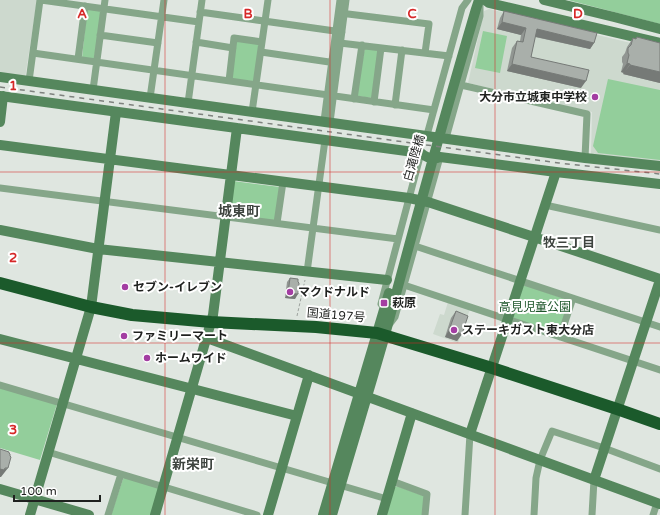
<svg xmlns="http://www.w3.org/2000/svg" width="660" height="515" font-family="'Varela Round','Noto Sans JP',sans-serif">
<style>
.built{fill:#cdd9ce}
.green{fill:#93ce9b}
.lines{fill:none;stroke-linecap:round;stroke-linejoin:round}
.path{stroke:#9da29e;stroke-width:1;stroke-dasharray:3 2;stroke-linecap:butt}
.street{stroke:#85a689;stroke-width:7}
.secondary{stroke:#55875d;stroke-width:10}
.highway{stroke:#1b5a2b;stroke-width:12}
.rail{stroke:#7e827e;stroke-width:1.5;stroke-dasharray:5 5;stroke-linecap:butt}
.wall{fill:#919692}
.shaded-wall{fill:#767a77}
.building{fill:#a9afaa;stroke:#767a77}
.grid{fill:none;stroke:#d62828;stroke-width:1;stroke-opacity:0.55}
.poi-dot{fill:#a33da2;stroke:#fff;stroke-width:1.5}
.labels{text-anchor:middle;stroke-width:4;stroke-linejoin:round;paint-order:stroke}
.poi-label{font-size:12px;font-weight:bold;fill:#1f211f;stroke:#fff;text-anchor:start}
.street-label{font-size:12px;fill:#1f211f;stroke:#fff}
.park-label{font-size:12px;fill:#1d562a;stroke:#fff}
.neighbourhood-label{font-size:13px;font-weight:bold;fill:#3e443f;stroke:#fff}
.quarter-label{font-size:14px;font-weight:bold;fill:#3e443f;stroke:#fff}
.grid-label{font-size:13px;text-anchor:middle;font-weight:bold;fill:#d62828;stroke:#fff;stroke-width:4;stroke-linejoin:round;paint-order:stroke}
</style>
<rect width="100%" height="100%" fill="#dfe6e0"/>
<!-- built -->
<path class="built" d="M0 0H37L25 78 0 74Z
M489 9 660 50V163L591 155 592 112 468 83 484 11Z
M448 302 470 309 458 343 433 334 440 314 444 315Z"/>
<!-- green -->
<path class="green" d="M568 0H660V24Z
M87 8 102 10 94 59 82 58Z
M483 31 507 36 500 73 475 68Z
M238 40 258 43 259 46 254 81 233 80 231 77 236 42Z
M365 47 379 51 373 98 356 96Z
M608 79 660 90V160L598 153 593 146Z
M233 181 280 187 276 221 229 215Z
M525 285 568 300 569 302 560 332 557 333 515 319 512 316 523 286Z
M0 388 57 404 40 460 0 448Z
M125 477 157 487 159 489 151 515H111L123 479Z
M397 486 424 496 423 515H385L394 488Z"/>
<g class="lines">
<!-- path -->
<path class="path" d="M297 316 305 280"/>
<!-- street -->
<path class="street" d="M41 0 199 22
M200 12 342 32
M340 13 429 24 425 53
M100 35 158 43
M196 42 233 48
M340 43 449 56
M261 52 336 63
M33 53 434 110
M78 59 85 6
M29 81 40 0
M229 81 234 38 262 42
M461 85 587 114 585 158
M93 90 105 0
M150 98 164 0
M354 99 362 45
M374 102 381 48
M188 103 202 0
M395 105 402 50
M252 112 268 0
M324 121 340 0
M330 122 346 0
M427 135 462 8 468 0
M446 138 480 16V5
M0 188 398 239
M545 205 660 230
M277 223 283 182
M415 246 660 327
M307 272 325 140
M404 285 660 370
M381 304 421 153
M389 325 395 317 440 157
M560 337 573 298
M0 385 387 499
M48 452 257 515
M392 481 427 494 425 515
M108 515 121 474
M465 515 470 434
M534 515 536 478 540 460 552 431 604 448 660 469
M592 515 594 480
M653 515 657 503"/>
<!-- secondary -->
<path class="secondary" d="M485 0 489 3 660 43
M544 0 614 17 660 29
M0 77 585 158 660 166
M0 96 421 153C427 158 434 160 440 157L556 172 660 184
M0 122 3 96
M0 145 409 198 428 202 534 237 660 279
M0 230 98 249 387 280
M207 338 660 504
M0 339 297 416
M470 434 556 172
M594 480 660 280
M0 489 89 515
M30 515 91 307 116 112
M155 515 213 315 237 128
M268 515 309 375
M323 515 389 293
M332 515C349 455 368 395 385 335 414 226 444 117 476 9L479 0
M382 515 412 413"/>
<!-- highway -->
<path class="highway" d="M0 283 91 307 132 315 211 322 316 327 377 333 492 368 617 409 660 424"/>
<!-- rail -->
<path class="rail" d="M0 87 559 163 660 174"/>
</g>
<!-- wall -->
<path class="wall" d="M504 11 594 43 590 49 535 37 531 57 581 88 507 71 512 48 517 41H520L521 35 497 29 500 18Z
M637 37 660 43V83L623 74 624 73 621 72 623 64 622 62V57L625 53 627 47 633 38 636 39Z
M290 278 298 282 295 299 285 298 287 282Z
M456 311 462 334 457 341 445 337 451 318Z"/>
<!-- shaded-wall -->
<path class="shaded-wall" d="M502 22 526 28 521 35 497 29Z
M537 29 594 43 590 49 532 36Z
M627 63 630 64 624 73 621 72Z
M512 64 586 81 581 88 507 71Z
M630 65 660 72V83L623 74Z
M288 293 298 294 295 299 285 298Z
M449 330 462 334 457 341 445 337Z
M8 468 1 477H0V469Z"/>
<!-- building -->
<path class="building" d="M504 11 597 33 594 43 537 29 531 57 589 70 586 81 512 64 517 41 523 42 526 28 502 22Z
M637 37 660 43V72L630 65V64L627 63 629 55 628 53V48L631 45 633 38 636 39Z
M290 278 298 279V282L299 283 298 294 288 293Z
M456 311 468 316 462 334 449 330Z
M0 449 9 452V453L10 454V456L11 457 8 468H5L4 470 0 469V470Z"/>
<!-- grid -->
<path class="grid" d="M165 0V515M330 0V515M495 0V515M0 172H660M0 343H660"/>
<!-- markers -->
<g class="poi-dot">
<circle cx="595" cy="97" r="4"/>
<circle cx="125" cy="287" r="4"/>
<circle cx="290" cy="292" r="4"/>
<rect x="380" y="299" width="8" height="8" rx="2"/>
<circle cx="454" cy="330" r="4"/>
<circle cx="124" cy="336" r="4"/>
<circle cx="147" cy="358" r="4"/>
</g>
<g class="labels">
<!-- poi labels -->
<g class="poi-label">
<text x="587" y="101" text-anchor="end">大分市立城東中学校</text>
<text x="133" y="291">セブン-イレブン</text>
<text x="298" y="296">マクドナルド</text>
<text x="392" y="307">萩原</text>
<text x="462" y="334">ステーキガスト東大分店</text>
<text x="132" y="340">ファミリーマート</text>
<text x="155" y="362">ホームワイド</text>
</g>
<!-- street labels -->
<g class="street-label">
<text transform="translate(414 158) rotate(-74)" y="4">白滝陸橋</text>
<text transform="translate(336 315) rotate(5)" y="4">国道197号</text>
</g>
<!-- park labels -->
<g class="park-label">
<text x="535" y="311">高見児童公園</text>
</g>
<!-- neighbourhood labels -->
<g class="neighbourhood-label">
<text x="569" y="247">牧三丁目</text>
</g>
<!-- quarter labels -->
<g class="quarter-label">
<text x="239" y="216">城東町</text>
<text x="193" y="469">新栄町</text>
</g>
</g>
<g class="grid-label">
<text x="82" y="18">A</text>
<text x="248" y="18">B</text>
<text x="412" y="18">C</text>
<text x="578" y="18">D</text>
<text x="13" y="90">1</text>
<text x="13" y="262">2</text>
<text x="13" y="434">3</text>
</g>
<!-- scale -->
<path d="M14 495v6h86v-6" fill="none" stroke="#1f211f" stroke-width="2"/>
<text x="20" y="495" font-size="12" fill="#1f211f" stroke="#ffffff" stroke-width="3" paint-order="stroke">100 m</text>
</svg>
